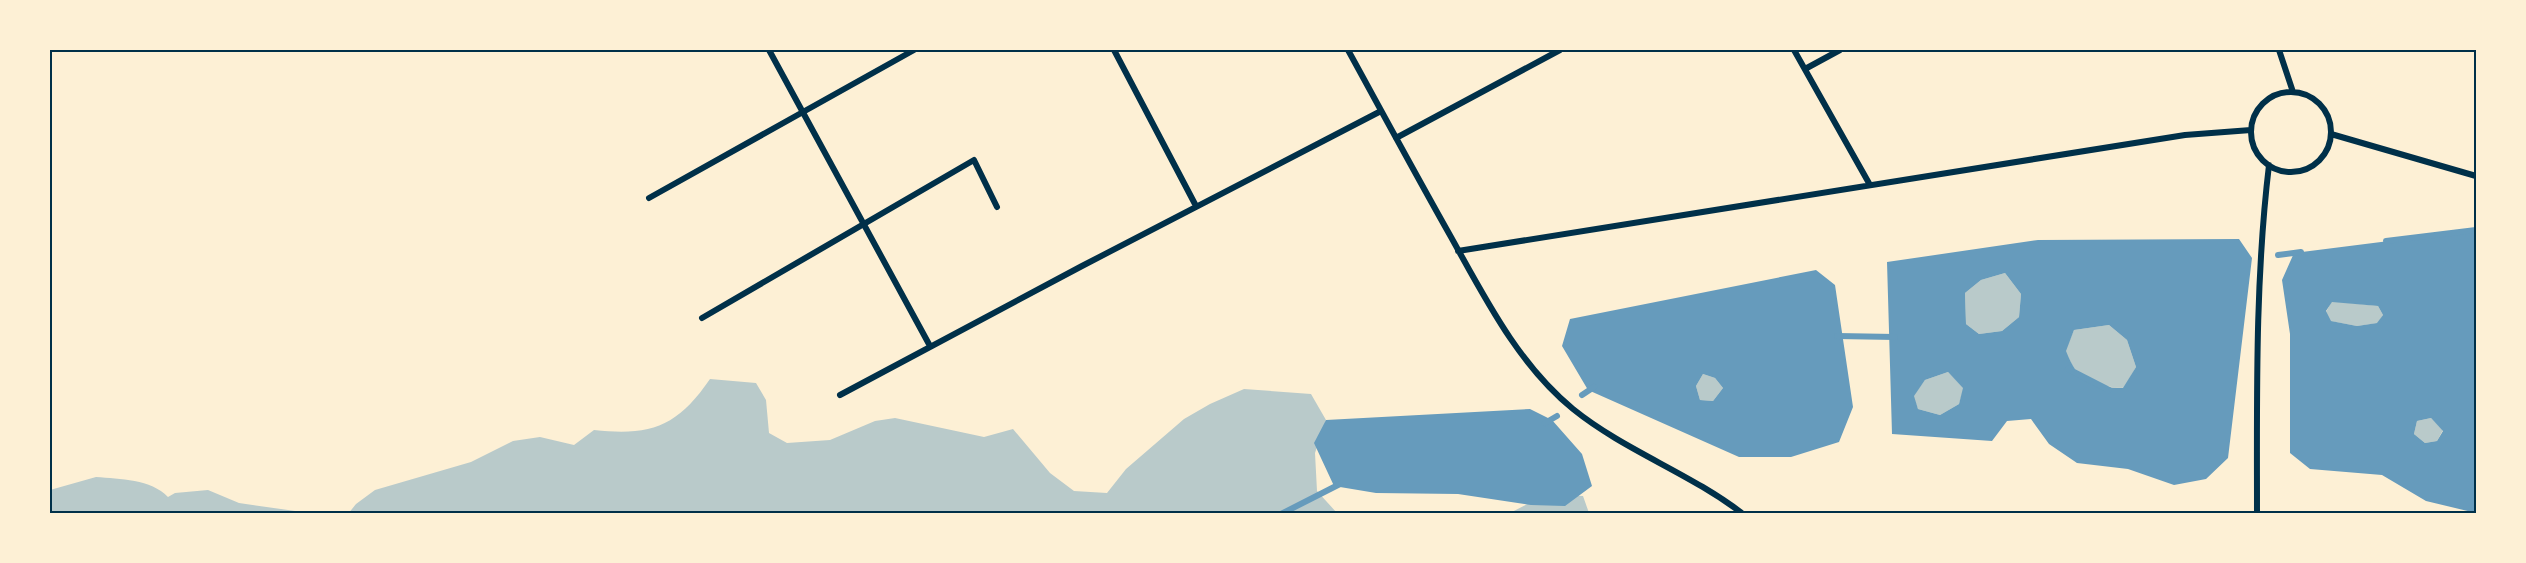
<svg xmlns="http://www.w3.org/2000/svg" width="2526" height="563" font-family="Ubuntu,sans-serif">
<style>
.green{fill:#b9caca}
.water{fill:#669bbc;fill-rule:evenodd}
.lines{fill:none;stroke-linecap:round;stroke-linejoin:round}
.stream{stroke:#669bbc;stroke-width:6}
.minor{stroke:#003049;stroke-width:6}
.neatline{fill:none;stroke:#003049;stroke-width:2}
</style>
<rect width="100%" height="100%" fill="#fdf0d5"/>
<!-- green -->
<path class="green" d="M2005 273 2021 294 2019 317 2002 331 1979 334 1966 324 1965 293 1981 280Z
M2332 301 2378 306 2383 315 2378 323 2357 326 2330 321 2326 312Z
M2109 325 2127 340 2136 367 2124 388C2090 386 2079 382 2065 351L2074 330Z
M1948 372 1964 388 1959 404 1940 415 1918 409 1913 396 1925 380Z
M1703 374 1715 378 1723 388 1713 401 1700 400 1696 386Z
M710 379 756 383 766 400 769 433 787 443 830 440 875 421 895 418 984 437 1013 429 1050 473 1074 491 1107 493 1126 469 1184 419 1210 404 1244 389 1311 394 1326 420 1315 453 1317 491 1337 513 348 514 356 504 375 490 471 462 513 441 540 437 574 445 594 430C651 436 677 427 710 379Z
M2431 418 2443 430 2437 441 2425 443 2414 434 2417 421Z
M96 477C120 479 151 479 168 497L175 493 208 490 239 503 309 513H50V490Z
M1547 494 1583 496 1589 513 1508 514Z"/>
<!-- water -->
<path class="water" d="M2476 230V513L2426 501 2382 475 2310 469 2290 453V334L2282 280 2294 253ZM2332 302 2378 306 2383 315 2377 323 2357 326 2331 321 2326 311ZM2431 418 2443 431 2437 441 2425 443 2414 434 2417 421Z
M2239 239 2252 258 2228 458 2206 479 2174 485 2128 469 2077 463 2049 444 2031 419 2007 421 1992 441 1892 434 1887 262 2038 240ZM2005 273 2021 294 2019 317 2002 331 1979 334 1966 324 1965 293 1981 280ZM2109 325 2127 340 2136 367 2123 388C2091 387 2078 382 2066 351L2074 330ZM1948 372 1963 388 1959 404 1940 415 1918 409 1914 396 1925 380Z
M1816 270 1835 285 1853 407 1839 442 1791 457H1739L1588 390 1562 346 1570 319ZM1703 374 1715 378 1723 388 1713 401 1700 400 1696 386Z
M1530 409 1552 420 1582 454 1592 486 1565 506 1531 505 1458 494 1376 493 1334 486 1314 443 1326 420Z"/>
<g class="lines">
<!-- stream -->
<path class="stream" d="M2386 241 2476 230
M2278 255 2301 252
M1837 336 1895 337
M2068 369 2109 390
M1582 395 1594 387
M1545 423 1557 416
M1281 514 1340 484"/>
<!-- minor -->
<path class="minor" d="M769 50 930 346
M1114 50 1196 206
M1348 50C1382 112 1416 175 1451 237 1485 298 1518 364 1573 409 1625 451 1690 473 1743 514
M1794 50 1870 185
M2279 50 2293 92
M1805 69 1840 50
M2251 132a40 40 0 1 1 80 0a40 40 0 1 1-80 0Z
M2331 134 2476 176
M1396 138 1560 50
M649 198 914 50
M1458 251 2185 135 2251 130
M702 318 974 160 997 207
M840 395 1082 266 1381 111
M2257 514C2257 398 2255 281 2269 165"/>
</g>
<!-- border -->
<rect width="2526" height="563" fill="none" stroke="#fdf0d5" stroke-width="102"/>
<rect x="51" y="51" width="2424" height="461" class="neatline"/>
</svg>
